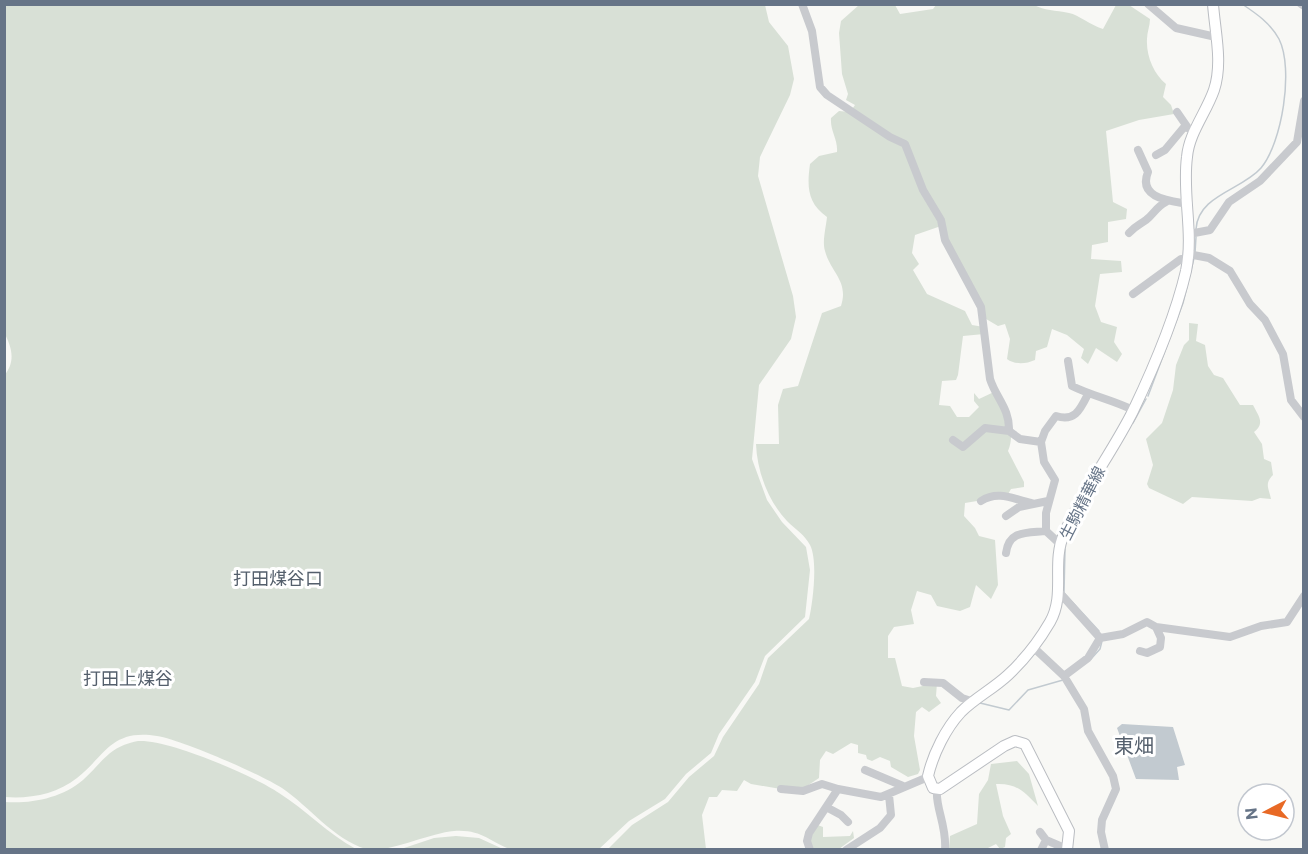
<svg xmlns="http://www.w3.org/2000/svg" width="1308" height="854" font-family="Commissioner,'Noto Sans JP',sans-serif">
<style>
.green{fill:#d8e0d6}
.water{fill:#c2cad0}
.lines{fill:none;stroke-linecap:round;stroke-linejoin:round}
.stream{stroke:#c2cad0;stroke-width:1.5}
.major-casing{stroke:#babdc2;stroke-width:12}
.minor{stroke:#c8cace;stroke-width:8}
.major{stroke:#fff;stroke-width:10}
.labels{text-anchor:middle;stroke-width:6;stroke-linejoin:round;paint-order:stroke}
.street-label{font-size:16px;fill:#667487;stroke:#fff}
.neighbourhood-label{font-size:18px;fill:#545f6c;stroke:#fff}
.quarter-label{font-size:20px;fill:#545f6c;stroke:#fff}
</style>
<rect width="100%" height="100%" fill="#f8f8f5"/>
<!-- green -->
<path class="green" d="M5 4 765 5 769 22 788 46 794 79 790 95 760 157 758 176 793 296 796 317 791 339 759 385 752 459 767 500 782 522 806 547 810 570 805 617 765 656 755 682 719 734 711 753 686 774 665 799 629 821 599 849C580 850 528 854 513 850 490 843 483 829 454 831 429 833 387 854 366 849 333 839 310 807 282 788 260 774 182 740 157 736 111 729 106 755 77 778 57 794 30 799 5 797L4 376C16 361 12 348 4 332Z
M1032 4C1045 11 1055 10 1069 13 1079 15 1090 25 1103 29L1116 5H1129L1150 19C1150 26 1147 32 1147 39 1146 56 1154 74 1166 84L1163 97 1171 105 1174 114 1139 120 1106 131 1113 202 1127 209 1126 219 1108 222V242L1092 245 1091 259 1121 261 1122 272 1100 274 1095 306 1101 322 1117 327 1114 342 1122 354 1117 362 1096 348 1088 364 1081 358 1084 349 1067 335 1052 329 1047 347 1036 351 1035 360C1026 364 1015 365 1007 359L1010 339 1005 324 998 326 981 316 941 226 915 235 912 253 919 264 913 270 927 294 965 311 972 325 984 327V334L963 336 958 375 956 380 942 381 939 405 950 406 957 417H969L979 407 974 401V393L979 399 996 391C1004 410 1017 430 1008 451L1024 482V487L1011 489 1007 496 965 503 964 516 975 528 979 536 995 540 998 585 991 599 976 585 970 607 960 611 937 606 931 595 917 591 911 610 914 624 894 627 888 636V658H895L902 686 913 688 937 683 936 696 941 703 929 712 922 707 916 712 914 736 920 770 918 774 908 777 891 767 890 761 880 757 872 761 867 759 866 755 858 753V745L851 743 833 754 826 751 820 760 819 778 798 792 751 784 744 780 737 791 722 790 717 797H709L702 815 706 849 607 850 632 825 668 802 689 777 714 756 723 737 759 684 768 658 809 619C813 602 818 560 810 545 805 535 795 529 787 521 768 501 757 471 756 444H779L778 405 783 389 798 386 822 313 841 306C849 281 831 273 825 251 822 242 826 227 827 217 807 203 807 186 810 164L819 156 837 152C838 139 830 131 831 118L839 111 850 112 855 105 846 100 848 94 842 74 839 33 841 21 859 5H895L900 14 933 9 936 5Z
M1189 323 1198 324 1196 341 1205 345 1208 366 1214 375 1223 378 1240 405H1253C1259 417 1265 423 1254 432L1262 444 1264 459 1271 462 1273 475C1264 484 1269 488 1271 499L1260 498 1252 501 1192 497 1183 504 1149 488 1147 484 1153 465 1146 439 1162 423 1173 390 1176 365 1184 345 1189 340Z
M138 741C168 739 252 775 279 793 306 810 328 834 356 849H5V802C31 804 62 798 83 780 104 761 108 747 138 741Z
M1017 761 1029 774 1038 806C1024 792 1017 783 996 784L1003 816 1011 834 1006 838 1005 847 1000 849 996 844 986 849H949L950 836 977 824 979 794 988 780 991 764Z
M815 824 823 827V837L850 836 853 831 854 838 839 849 807 850Z
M456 836 479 838 503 849H401L434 838Z"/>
<!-- water -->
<path class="water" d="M1122 724 1173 727 1185 765 1177 767 1179 780 1136 779 1117 728Z"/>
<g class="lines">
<!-- stream -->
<path class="stream" d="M1196 229C1198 195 1242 190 1261 168 1282 143 1294 69 1279 39 1270 23 1257 14 1242 4
M1195 253 1196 237
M1148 396 1183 303 1194 258
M1133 423 1146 399
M1065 549 1064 593 1099 631
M1091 659 1100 649 1102 641
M980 703 1009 710 1028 690 1063 680"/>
<!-- major casing -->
<g class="major-casing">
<path id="major" d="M1067 850 1069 831 1025 744 1015 741 1004 746 940 789 933 788 928 776C933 754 946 728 961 712 975 698 993 689 1008 675 1024 660 1039 641 1050 622 1066 594 1051 563 1064 534 1083 490 1112 453 1133 411 1154 367 1175 318 1186 271 1194 233 1182 195 1187 157 1189 133 1206 113 1214 90 1223 63 1215 32 1213 4"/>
</g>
<!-- minor -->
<path class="minor" d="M802 4 812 31 820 87 827 95 890 137 905 144 923 190 941 220 945 240 981 307 990 379C996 398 1010 409 1009 431
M1148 4 1176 28 1216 37
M1301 4 1304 6
M1177 112 1188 128
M1138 150 1148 172C1137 199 1172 201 1188 204
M1156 155 1165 150 1185 126
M1129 233C1135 226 1139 225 1146 220 1154 214 1156 207 1166 202
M1189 234 1210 230 1229 202 1260 181 1297 142 1304 101
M1188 254 1209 258 1230 271 1250 304 1265 320 1283 354 1291 400 1304 417
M1133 294 1181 259H1188
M1068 361 1072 386C1092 396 1113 400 1133 410
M953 440 963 447 985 428 1009 431 1020 439 1041 442 1044 462 1055 480 1046 513V531L1060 544
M1041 442 1045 431 1056 416C1075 422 1080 410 1088 394
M981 501C998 490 1013 499 1031 503
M1006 516 1019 507 1048 501
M1006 553C1009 530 1027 533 1046 531
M1059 592 1100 638
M1100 638 1088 658 1064 676 1084 709 1088 731 1113 776 1116 789 1102 820 1101 832 1105 850
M1100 638 1123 634 1147 622 1156 627 1230 637 1261 626 1287 622 1304 596
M1033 647 1064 676
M1140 651 1147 653 1160 647 1161 638 1156 627
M924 682 943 683 962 698 974 702
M865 770 903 786
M781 789 803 791 822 784 838 789
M937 790C935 807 947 826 945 850
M828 808 841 815 848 822
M1040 832 1046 840 1067 849
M810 850 807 841 809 833 838 789 881 797 928 777
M846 850 880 828 891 815 889 795
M1041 850 1046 840"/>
<!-- major -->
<use href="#major" class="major"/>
</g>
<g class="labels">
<!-- street labels -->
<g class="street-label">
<text transform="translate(1082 503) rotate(-63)" y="6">生駒精華線</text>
</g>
<!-- neighbourhood labels -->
<g class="neighbourhood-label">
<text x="278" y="585">打田煤谷口</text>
<text x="128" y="685">打田上煤谷</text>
</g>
<!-- quarter labels -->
<g class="quarter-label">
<text x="1134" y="753">東畑</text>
</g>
</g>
<!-- border -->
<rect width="1308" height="854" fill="none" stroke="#667487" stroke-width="12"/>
<!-- north arrow -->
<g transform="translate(1266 812) rotate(263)"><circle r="28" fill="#ffffff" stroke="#c2c7cf" stroke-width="1.5"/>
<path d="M0-4.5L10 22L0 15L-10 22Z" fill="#e86925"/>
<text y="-9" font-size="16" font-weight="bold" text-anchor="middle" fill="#667487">N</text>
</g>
</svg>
